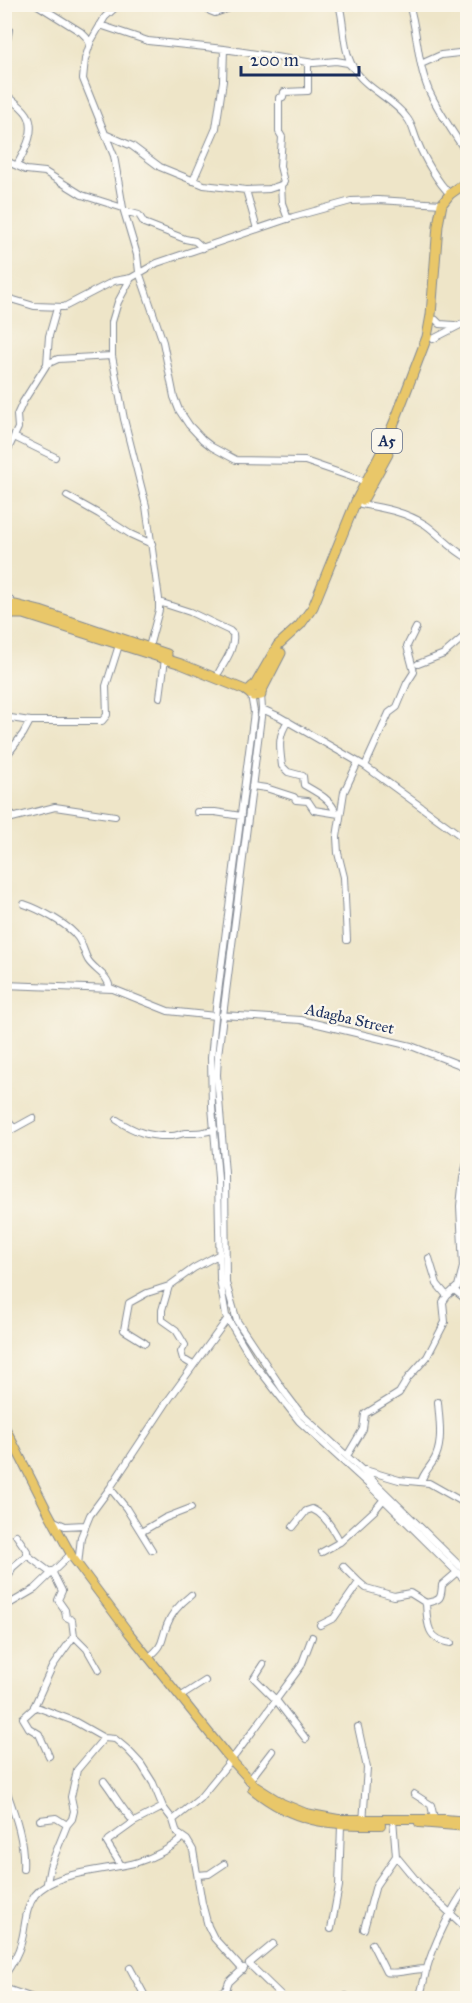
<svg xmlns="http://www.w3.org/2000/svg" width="472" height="2003" font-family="'IM FELL Great Primer',serif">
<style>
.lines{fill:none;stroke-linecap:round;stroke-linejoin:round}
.minor-casing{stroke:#848a93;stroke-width:8}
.major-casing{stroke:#848a93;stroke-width:10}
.highway-casing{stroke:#848a93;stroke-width:11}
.minor{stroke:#fff;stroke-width:6}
.major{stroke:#e9c769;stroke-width:8}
.highway{stroke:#e9c769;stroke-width:9}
.labels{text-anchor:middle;stroke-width:4.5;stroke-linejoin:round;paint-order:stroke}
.shield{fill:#fbf7ec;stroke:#5e6b89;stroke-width:1.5}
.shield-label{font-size:15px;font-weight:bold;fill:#1b2f5e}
.street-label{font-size:16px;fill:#1b2f5e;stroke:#fbf7ec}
</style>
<rect width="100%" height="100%" fill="#fbf7ec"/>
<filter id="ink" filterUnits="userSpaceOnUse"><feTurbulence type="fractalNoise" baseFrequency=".0167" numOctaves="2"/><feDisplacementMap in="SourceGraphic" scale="12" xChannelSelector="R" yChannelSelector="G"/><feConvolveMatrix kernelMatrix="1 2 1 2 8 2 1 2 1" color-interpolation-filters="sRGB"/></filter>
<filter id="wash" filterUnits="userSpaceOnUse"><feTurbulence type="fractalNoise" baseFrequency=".008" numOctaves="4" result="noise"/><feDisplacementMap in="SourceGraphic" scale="24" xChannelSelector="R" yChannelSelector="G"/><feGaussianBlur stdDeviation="1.35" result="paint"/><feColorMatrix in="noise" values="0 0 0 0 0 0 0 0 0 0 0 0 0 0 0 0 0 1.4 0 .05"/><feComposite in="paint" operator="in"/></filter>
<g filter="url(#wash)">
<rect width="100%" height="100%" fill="#eee5c8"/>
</g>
<g filter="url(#ink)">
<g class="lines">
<!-- minor casing -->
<g class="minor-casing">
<path id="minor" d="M36 4 81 32 86 37 90 44
M119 4 105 17 91 41 85 59 83 79 114 156 123 208 137 255 139 272 163 342 174 397 179 410 189 425 203 440 212 447 236 460 305 461 366 482
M206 4 210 11 215 13 242 4
M339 4C345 25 342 48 353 67 365 89 393 98 407 118 413 125 414 135 418 143 424 158 438 183 450 194
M409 4C418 33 417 63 429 91 440 114 454 134 468 155
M100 25 148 41 224 49 314 63 336 61 348 63 352 67
M4 56 9 30
M421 64 441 55 468 52
M4 93C11 99 22 106 27 114 37 130 25 150 17 165
M107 135 132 146 160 167 204 185 246 190 269 189 281 185
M4 160 26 170 45 172 82 195 123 208
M193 181 216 128 223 81 224 49
M246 190 257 229
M124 211 139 215 144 223 185 239 195 241 203 248
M288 219 282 203 281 185 284 182 280 166 282 137 279 132V98L283 97 284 92 308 91V62
M4 297 34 306 64 307 114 281 131 278
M436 320 440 324 454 325
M433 339 468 321
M47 364 49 336 57 308
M14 437 55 457
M4 458 18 428 17 415 23 402 47 364 58 359 112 356
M67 496 99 514 130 534 152 544
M361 504C384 508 406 512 426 525 440 535 452 550 468 558
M4 592 14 605
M159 602 190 612 230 631 233 634C235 648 226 660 219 672
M149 647 159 610V599L146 506 124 419 112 356V322L118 302 131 278 157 263 293 217 351 201 378 200 442 204
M418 664 444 654 468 633
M251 695 254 712 252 728 216 1008 211 1058 212 1107 218 1178 220 1280 226 1316 254 1363 299 1421 368 1484 468 1583
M261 695 262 709 218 1055 217 1075 225 1173 226 1283 237 1321 286 1394 302 1415 362 1470 468 1574
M160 697 165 659
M262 709 280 717 365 766 468 841
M4 717 30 721H102L107 715 106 686 119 645
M288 721C277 737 280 748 282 766L288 772 303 776 304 785C316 792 331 799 336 813
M4 759 23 734 30 721
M365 766 389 713 397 707 407 683 414 672 407 646 416 628
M252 786 266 788 294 797 296 800 308 801 314 810 339 814
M4 803 13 817
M197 812H215L241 816
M4 820 55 807 115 816
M24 904C39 909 70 925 78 938 83 945 84 953 88 960 95 971 108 974 110 989
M347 940 344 877 338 853 337 837 344 792 358 762
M4 985 113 989 168 1011 215 1016
M222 1015 301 1020 411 1046 468 1068
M4 1117 14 1128
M117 1120C135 1132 149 1137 172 1136 177 1136 181 1133 186 1133 197 1133 205 1133 215 1129
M4 1134 33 1118
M429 1258 437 1284 447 1296
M169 1286 162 1310V1320L176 1330 185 1345 181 1352 183 1359 193 1365
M454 1290 468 1301
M145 1343 124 1330 129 1303 147 1293 169 1286 194 1268 220 1254
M347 1456 363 1429 365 1414 399 1393 408 1378 427 1357 445 1322 443 1302 447 1296 458 1286 463 1267 460 1206 463 1178 468 1159
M365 1470 399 1480 429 1483 468 1505
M421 1482C424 1471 432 1466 436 1456 443 1440 439 1418 438 1402
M110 1488 126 1508 152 1550
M54 1521 65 1526 85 1525
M293 1527 306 1511 312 1509C324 1514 334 1530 340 1542L322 1552
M141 1532 165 1518 191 1508
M16 1535 27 1551V1555L51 1573
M340 1542 375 1510 383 1500
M78 1565 81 1537 90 1515 110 1488 169 1399 228 1318
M343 1566 359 1582 366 1588 394 1596 410 1593 426 1603C441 1600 441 1599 442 1585L456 1573
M4 1577 10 1574 12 1568 27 1555
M426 1603C427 1624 427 1640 451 1643
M4 1607 35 1589 68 1557
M320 1625 334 1618 359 1582
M74 1636 87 1649 99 1670
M148 1658C165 1644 160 1643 167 1625 171 1613 181 1603 191 1595
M263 1664 254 1678 276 1700 306 1739
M180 1697 205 1681
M34 1706 74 1721 104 1738
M358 1727 367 1768 363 1822
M49 1756 39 1734 29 1728 23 1718 33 1709 52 1667 74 1636 72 1620 66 1617 65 1610 58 1600 62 1591 52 1571
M104 1781C114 1794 122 1809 134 1822
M249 1781 272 1751
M4 1784C14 1812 25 1839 23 1869
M414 1794 431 1805 434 1818
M393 1819 396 1856 420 1885 468 1930
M40 1820 56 1818 67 1825
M173 1820 199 1799 236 1754 301 1666 312 1637
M121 1865 107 1843 109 1840 134 1822 163 1807
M198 1875 209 1874 224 1864
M47 1883 50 1867 67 1825 72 1819 74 1811 71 1797 77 1770 104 1738 115 1739 127 1749 141 1764 153 1783 163 1807 173 1820 177 1833 187 1840 193 1850 202 1903 208 1926 214 1938 243 1970
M331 1929 339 1886 341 1825
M364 1929 376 1885 396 1856
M273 1944 249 1964 284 1998
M372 1944 386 1972C399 1975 413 1968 427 1969
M130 1968 146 1998
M4 1976C11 1966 18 1955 21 1943 26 1927 24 1910 35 1895 55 1870 109 1871 138 1862 154 1857 170 1849 183 1838
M4 1988 33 1998
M226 1990 230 1998
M207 1998 226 1990 229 1982 244 1968
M343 1998 346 1996 350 1998
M419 1998C422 1990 424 1980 426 1971 434 1943 451 1909 468 1885"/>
</g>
<!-- major casing -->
<g class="major-casing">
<path id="major" d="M4 1425 49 1514 73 1558 129 1633 226 1754 255 1786 282 1803 306 1813 338 1819H445L468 1821
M252 1789C293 1823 329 1826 381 1825
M419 1823 468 1827"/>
</g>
<!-- highway casing -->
<g class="highway-casing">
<path id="highway" d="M363 500 388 454
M4 606 16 605 40 611 167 654
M4 614H24L181 664 245 690 253 696 261 695 260 687 253 686 250 689V694
M255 685 278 645 300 625 313 607 356 501 382 451 396 418 427 337 431 315 438 225 442 204 450 194 468 181
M262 690 281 653"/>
</g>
<!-- minor -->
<use href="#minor" class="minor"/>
<!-- major -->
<use href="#major" class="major"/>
<!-- highway -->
<use href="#highway" class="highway"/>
</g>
</g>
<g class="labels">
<!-- shield labels -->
<rect class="shield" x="372" y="429" width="30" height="24" rx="4.5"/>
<g class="shield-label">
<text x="387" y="446">A5</text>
</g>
<!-- street labels -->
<g class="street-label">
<text transform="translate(350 1018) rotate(13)" y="6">Adagba Street</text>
</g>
</g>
<!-- margin -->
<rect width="472" height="2003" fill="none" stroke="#fbf7ec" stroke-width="24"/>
<!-- scale -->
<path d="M241 66v9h118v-9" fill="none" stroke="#1b2f5e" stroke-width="3"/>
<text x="250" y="66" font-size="18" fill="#1b2f5e" stroke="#fbf7ec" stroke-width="4.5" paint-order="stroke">200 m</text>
</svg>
